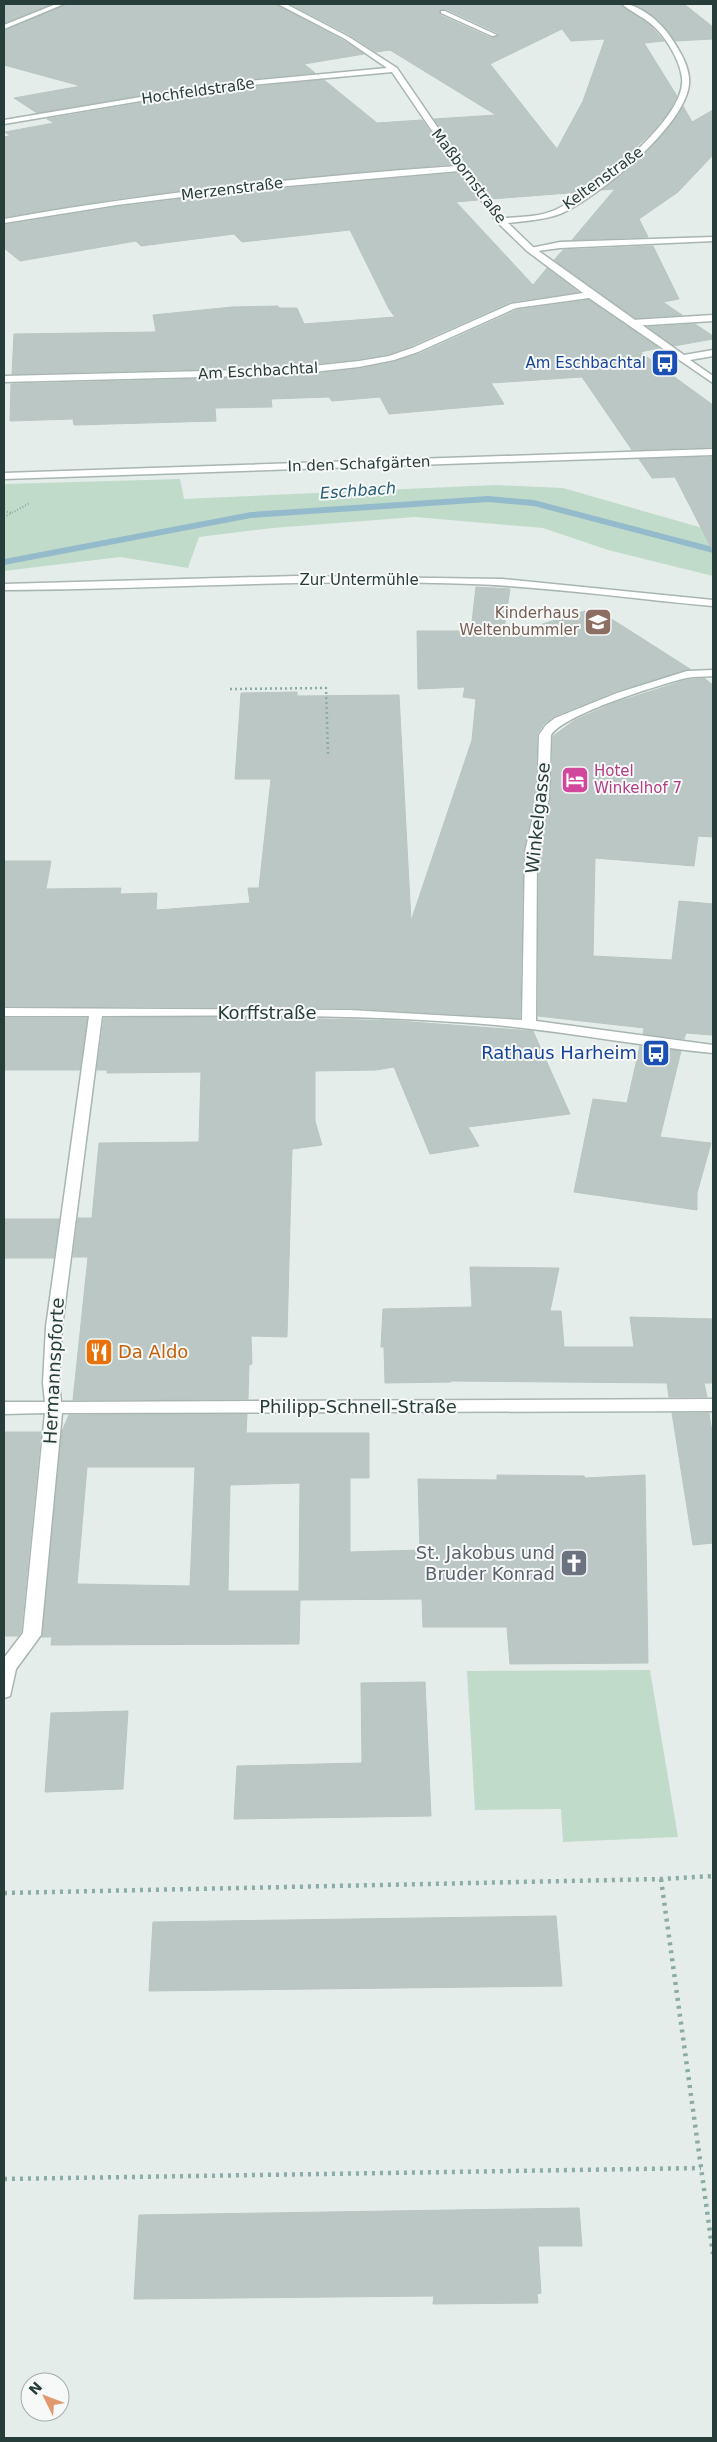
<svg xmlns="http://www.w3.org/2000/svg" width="717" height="2442" font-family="'DejaVu Sans',sans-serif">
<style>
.green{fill:#c1dbcb}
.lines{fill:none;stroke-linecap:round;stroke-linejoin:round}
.stream{fill:#94bbcb;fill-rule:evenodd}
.building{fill:#bbc7c4;stroke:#b8c6c2;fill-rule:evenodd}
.lane-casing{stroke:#a8b5b1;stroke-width:3}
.street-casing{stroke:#a8b5b1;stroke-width:3}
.path-far2{stroke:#89aca6;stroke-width:2;stroke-dasharray:1 2;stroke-linecap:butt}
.path-far1{stroke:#89aca6;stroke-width:2.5;stroke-dasharray:2 3;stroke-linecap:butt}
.path{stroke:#89aca6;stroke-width:4.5;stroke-dasharray:3 5;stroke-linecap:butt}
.lane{fill:#fff;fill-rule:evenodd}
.street{fill:#fff;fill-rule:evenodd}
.labels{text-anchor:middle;stroke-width:4;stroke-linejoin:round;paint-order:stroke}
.far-street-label{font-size:15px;fill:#263d39;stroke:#f6f9f8}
.far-transit-label{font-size:15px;fill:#164399;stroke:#f6f9f8;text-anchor:end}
.far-education-label{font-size:15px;fill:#785e54;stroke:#f6f9f8;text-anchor:end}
.far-hotel-label{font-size:15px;fill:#b23c85;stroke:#f6f9f8;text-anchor:start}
.far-water-label{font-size:16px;font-style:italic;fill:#275c72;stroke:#f6f9f8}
.street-label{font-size:18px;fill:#263d39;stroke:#f6f9f8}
.transit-label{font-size:18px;fill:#164399;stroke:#f6f9f8;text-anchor:end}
.food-label{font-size:18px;fill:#c56008;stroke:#f6f9f8;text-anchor:start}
.worship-label{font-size:18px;fill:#5b616d;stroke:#f6f9f8;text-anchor:end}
</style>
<rect width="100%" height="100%" fill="#e5edea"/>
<!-- green -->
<path class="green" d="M180 479 184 499 495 485 563 488 713 531V576L608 550 543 528 415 517 273 528 199 537 188 568 120 557 4 571V484Z
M650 1670 678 1837 563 1842 561 1809 475 1810 467 1671Z"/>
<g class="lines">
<!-- stream -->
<path class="stream" d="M488 496 534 500 713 547V553L534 506 488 502 251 518 4 565V559L251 512Z"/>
</g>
<!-- building -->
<path class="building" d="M4 4H52L4 23Z
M66 4H276L344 41 364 54 304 64 315 73 218 82 37 113 14 98 81 86 4 65V31Z
M290 4H620L649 24 664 41 644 43 677 96 668 113 652 132 611 171 582 192 491 199 434 119 496 115 390 50 376 52 350 35ZM446 9 498 33 499 36 491 38 440 15V10ZM562 29 571 41 605 39 583 101 557 149 490 64Z
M632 4H684L713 27V39L675 41 659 20Z
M324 80 377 123 422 120 453 164 229 185 116 199 4 217V137L10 136 5 132 54 123 47 119 218 90Z
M683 106 692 122 713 110V155L678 192 639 219 648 237 572 240 615 189 602 190 641 157 661 137Z
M458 173 478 200 456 202 533 285 547 268 578 292 510 302 411 346 389 354 359 359 285 367 12 374 14 334 156 332 153 315 232 307 278 306 279 308H297L304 324 395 317 389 309 350 230 242 242 234 234 141 246 136 241 20 261 4 248V225L117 207 231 193Z
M653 246 679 299 663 302 682 315 635 318 554 260 563 250Z
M589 300 659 348 640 352 713 405V447L632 450 582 377 491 383 504 404 389 414 380 397 332 401 329 397 271 399 272 407 215 408 216 421 74 425 73 419 10 421 11 384 285 377 359 369 394 362 419 354 517 310Z
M695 324 713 336V339L674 346 648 327Z
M713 457V551L675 477 652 478 639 459Z
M476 587 510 589 503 636 585 611 598 621 610 618 690 669 616 691 554 716 544 724 537 734 535 798 523 852 520 1018 350 1008 4 1006V861H51L46 889 121 888 120 894 157 893 156 910 250 903 248 888H259L271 779H235L241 693 297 692V696L399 695 411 921 472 740 476 699 463 697 465 687 418 689 417 631H471Z
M704 678 713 685V837L698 836 694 866 595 858 593 956 672 960 679 901 713 904 712 1035 686 1033 684 1039 643 1034 644 1028 538 1016 539 852 551 798 553 736 575 720 614 703 686 680Z
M250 1017 398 1021 533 1031 570 1114 468 1127 479 1146 430 1154 394 1067 376 1070 315 1071V1121L322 1145 292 1149 287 1337 251 1336 252 1364 249 1365 248 1399 73 1400 88 1257H73L78 1218H92L99 1143 199 1142 201 1072 107 1073V1070H97L104 1018Z
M4 1018H87L80 1070H4Z
M640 1046 681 1051 660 1137 711 1143 697 1193V1210L574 1192 593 1099 627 1103Z
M4 1219H59L54 1258H4Z
M470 1267 559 1268 550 1311H561L564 1347H634L630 1317 713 1319V1383H704L707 1397H669L667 1383 450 1381 451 1382 385 1383 384 1347H381L383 1309 472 1307Z
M672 1413H709L713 1439V1543L693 1545Z
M247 1414 246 1433H369V1478H350V1552L420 1550 418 1479 497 1480V1475L584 1476 585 1478 645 1475 648 1663 510 1664 507 1627H423L422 1599 300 1600 299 1644 51 1645 52 1637H42L62 1431 69 1415ZM87 1467H195L190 1586 77 1584ZM300 1483 299 1591H228L230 1485Z
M4 1432H41L21 1632 18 1636H4Z
M425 1682 431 1816 234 1819 237 1766 362 1763 361 1683Z
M128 1711 123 1789 45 1792 51 1713Z
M556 1916 562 1986 149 1991 153 1922Z
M579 2208 582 2246H538L541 2293 537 2294 538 2303 433 2304 434 2296 134 2299 139 2215Z"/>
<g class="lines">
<!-- lane casing -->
<g class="lane-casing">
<path id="lane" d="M441 11H445L497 35 492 36 441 13Z
M713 237V241L560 248 530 252 526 249 560 242Z
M713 315V321L632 326 628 323 632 320Z"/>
</g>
<!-- street casing -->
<g class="street-casing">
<path id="street" d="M56 4H64L4 29V25Z
M278 4H286L349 37 397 68 464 166 503 218C521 217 539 217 555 210 590 194 687 119 682 78 680 59 664 34 650 23 641 16 630 11 622 4 636 3 657 19 666 31 675 43 688 62 689 78 694 120 596 199 560 214 543 220 525 221 508 223L533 247 684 355 713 350V356L690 360 713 376V383L589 298 516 308 418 352 394 360 359 367 285 375 4 382V376L285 369 359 361 389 356 412 348 511 304 583 293 527 251 498 223 459 171 231 191 117 205 4 223V219C154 192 304 177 456 166L392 72 218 88 4 124V120L218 84 387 68 345 39Z
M713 449V455L4 479V473Z
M296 576 502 579 713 600V606C633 599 553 587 472 584 316 578 160 589 4 590V584Z
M713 670V676C704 677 695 676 686 678 659 685 564 714 551 735L549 798 537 852 536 1021 713 1045V1053C641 1046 569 1032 496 1025 365 1014 233 1015 102 1016L62 1327 59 1383 61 1402 713 1399V1411L62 1413 41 1635 16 1669 10 1696 4 1698V1658L23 1633 45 1413 4 1414V1402H45L43 1383 46 1327 89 1016H4V1008L350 1010 522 1020 525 852 537 798 539 735 546 725 555 718 617 693 687 671Z"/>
</g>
<!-- path-far2 -->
<path class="path-far2" d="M4 511 12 513
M4 517 30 503"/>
<!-- path-far1 -->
<path class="path-far1" d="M230 689 326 688 328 754"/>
<!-- path -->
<path class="path" d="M661 1879 713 2254
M4 1893 661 1879 713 1876
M4 2179 701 2168"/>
<!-- lane -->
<use href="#lane" class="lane"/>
<!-- street -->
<use href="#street" class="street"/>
</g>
<!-- icons -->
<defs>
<g id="bus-square" transform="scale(1.4375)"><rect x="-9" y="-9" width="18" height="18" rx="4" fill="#1a4fb4" stroke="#f6f9f8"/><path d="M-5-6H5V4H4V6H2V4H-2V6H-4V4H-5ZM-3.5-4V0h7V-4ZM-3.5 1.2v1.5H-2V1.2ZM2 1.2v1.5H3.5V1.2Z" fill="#fff"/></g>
<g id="school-square" transform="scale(1.4375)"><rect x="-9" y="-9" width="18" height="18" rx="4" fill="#8d6e63" stroke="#f6f9f8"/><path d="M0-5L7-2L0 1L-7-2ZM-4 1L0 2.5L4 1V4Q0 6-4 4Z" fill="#fff"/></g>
<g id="hotel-square" transform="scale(1.4375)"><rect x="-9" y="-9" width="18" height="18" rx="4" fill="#d1479c" stroke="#f6f9f8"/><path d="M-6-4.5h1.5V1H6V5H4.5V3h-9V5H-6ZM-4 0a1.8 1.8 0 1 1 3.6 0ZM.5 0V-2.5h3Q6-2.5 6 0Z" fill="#fff"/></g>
<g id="restaurant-square" transform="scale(1.4375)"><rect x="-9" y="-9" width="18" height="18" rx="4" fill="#e8710a" stroke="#f6f9f8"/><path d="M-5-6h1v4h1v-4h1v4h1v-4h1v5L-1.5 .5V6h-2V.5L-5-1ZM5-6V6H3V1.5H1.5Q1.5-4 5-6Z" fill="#fff"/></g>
<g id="church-square" transform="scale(1.4375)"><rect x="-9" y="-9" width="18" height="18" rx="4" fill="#6b7280" stroke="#f6f9f8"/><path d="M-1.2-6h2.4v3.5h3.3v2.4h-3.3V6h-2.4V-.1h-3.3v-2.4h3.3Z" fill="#fff"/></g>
</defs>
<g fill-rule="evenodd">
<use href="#bus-square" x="665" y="363"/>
<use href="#school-square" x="598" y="622"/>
<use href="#hotel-square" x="575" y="780"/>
<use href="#bus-square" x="656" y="1053"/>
<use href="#restaurant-square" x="99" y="1352"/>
<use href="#church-square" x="574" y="1563"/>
</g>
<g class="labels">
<!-- far-street labels -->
<g class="far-street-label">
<text transform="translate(198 91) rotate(-8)" y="5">Hochfeldstraße</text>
<text transform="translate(469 176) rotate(53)" y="5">Maßbornstraße</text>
<text transform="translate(603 178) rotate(-36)" y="5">Keltenstraße</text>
<text transform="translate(232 189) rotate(-7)" y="5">Merzenstraße</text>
<text transform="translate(258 371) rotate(-3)" y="5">Am Eschbachtal</text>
<text transform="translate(359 464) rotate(-2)" y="5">In den Schafgärten</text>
<text x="359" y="585">Zur Untermühle</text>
</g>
<!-- far-transit labels -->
<g class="far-transit-label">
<text x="646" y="368">Am Eschbachtal</text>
</g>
<!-- far-education labels -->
<g class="far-education-label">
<text x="579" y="618">Kinderhaus<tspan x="579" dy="17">Weltenbummler</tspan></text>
</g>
<!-- far-hotel labels -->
<g class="far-hotel-label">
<text x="594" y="776">Hotel<tspan x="594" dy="17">Winkelhof 7</tspan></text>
</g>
<!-- far-water labels -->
<g class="far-water-label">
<text transform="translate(358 490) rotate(-4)" y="6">Eschbach</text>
</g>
<!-- street labels -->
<g class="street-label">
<text transform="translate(538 818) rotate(-84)" y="6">Winkelgasse</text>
<text x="267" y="1019">Korffstraße</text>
<text transform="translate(54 1371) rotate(-87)" y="6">Hermannspforte</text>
<text x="358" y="1413">Philipp-Schnell-Straße</text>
</g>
<!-- transit labels -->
<g class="transit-label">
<text x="637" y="1059">Rathaus Harheim</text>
</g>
<!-- food labels -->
<g class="food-label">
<text x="118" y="1358">Da Aldo</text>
</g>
<!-- worship labels -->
<g class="worship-label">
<text x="555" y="1559">St. Jakobus und<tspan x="555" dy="21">Bruder Konrad</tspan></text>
</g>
</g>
<!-- border -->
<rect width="717" height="2442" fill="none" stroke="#263d39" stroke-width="10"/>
<!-- north arrow -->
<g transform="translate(45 2397) rotate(312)"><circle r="24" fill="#f6f9f8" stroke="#a3aeac"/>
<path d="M0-4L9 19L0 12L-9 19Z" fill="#e2996e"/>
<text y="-8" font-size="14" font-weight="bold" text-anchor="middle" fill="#263d39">N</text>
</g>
</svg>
